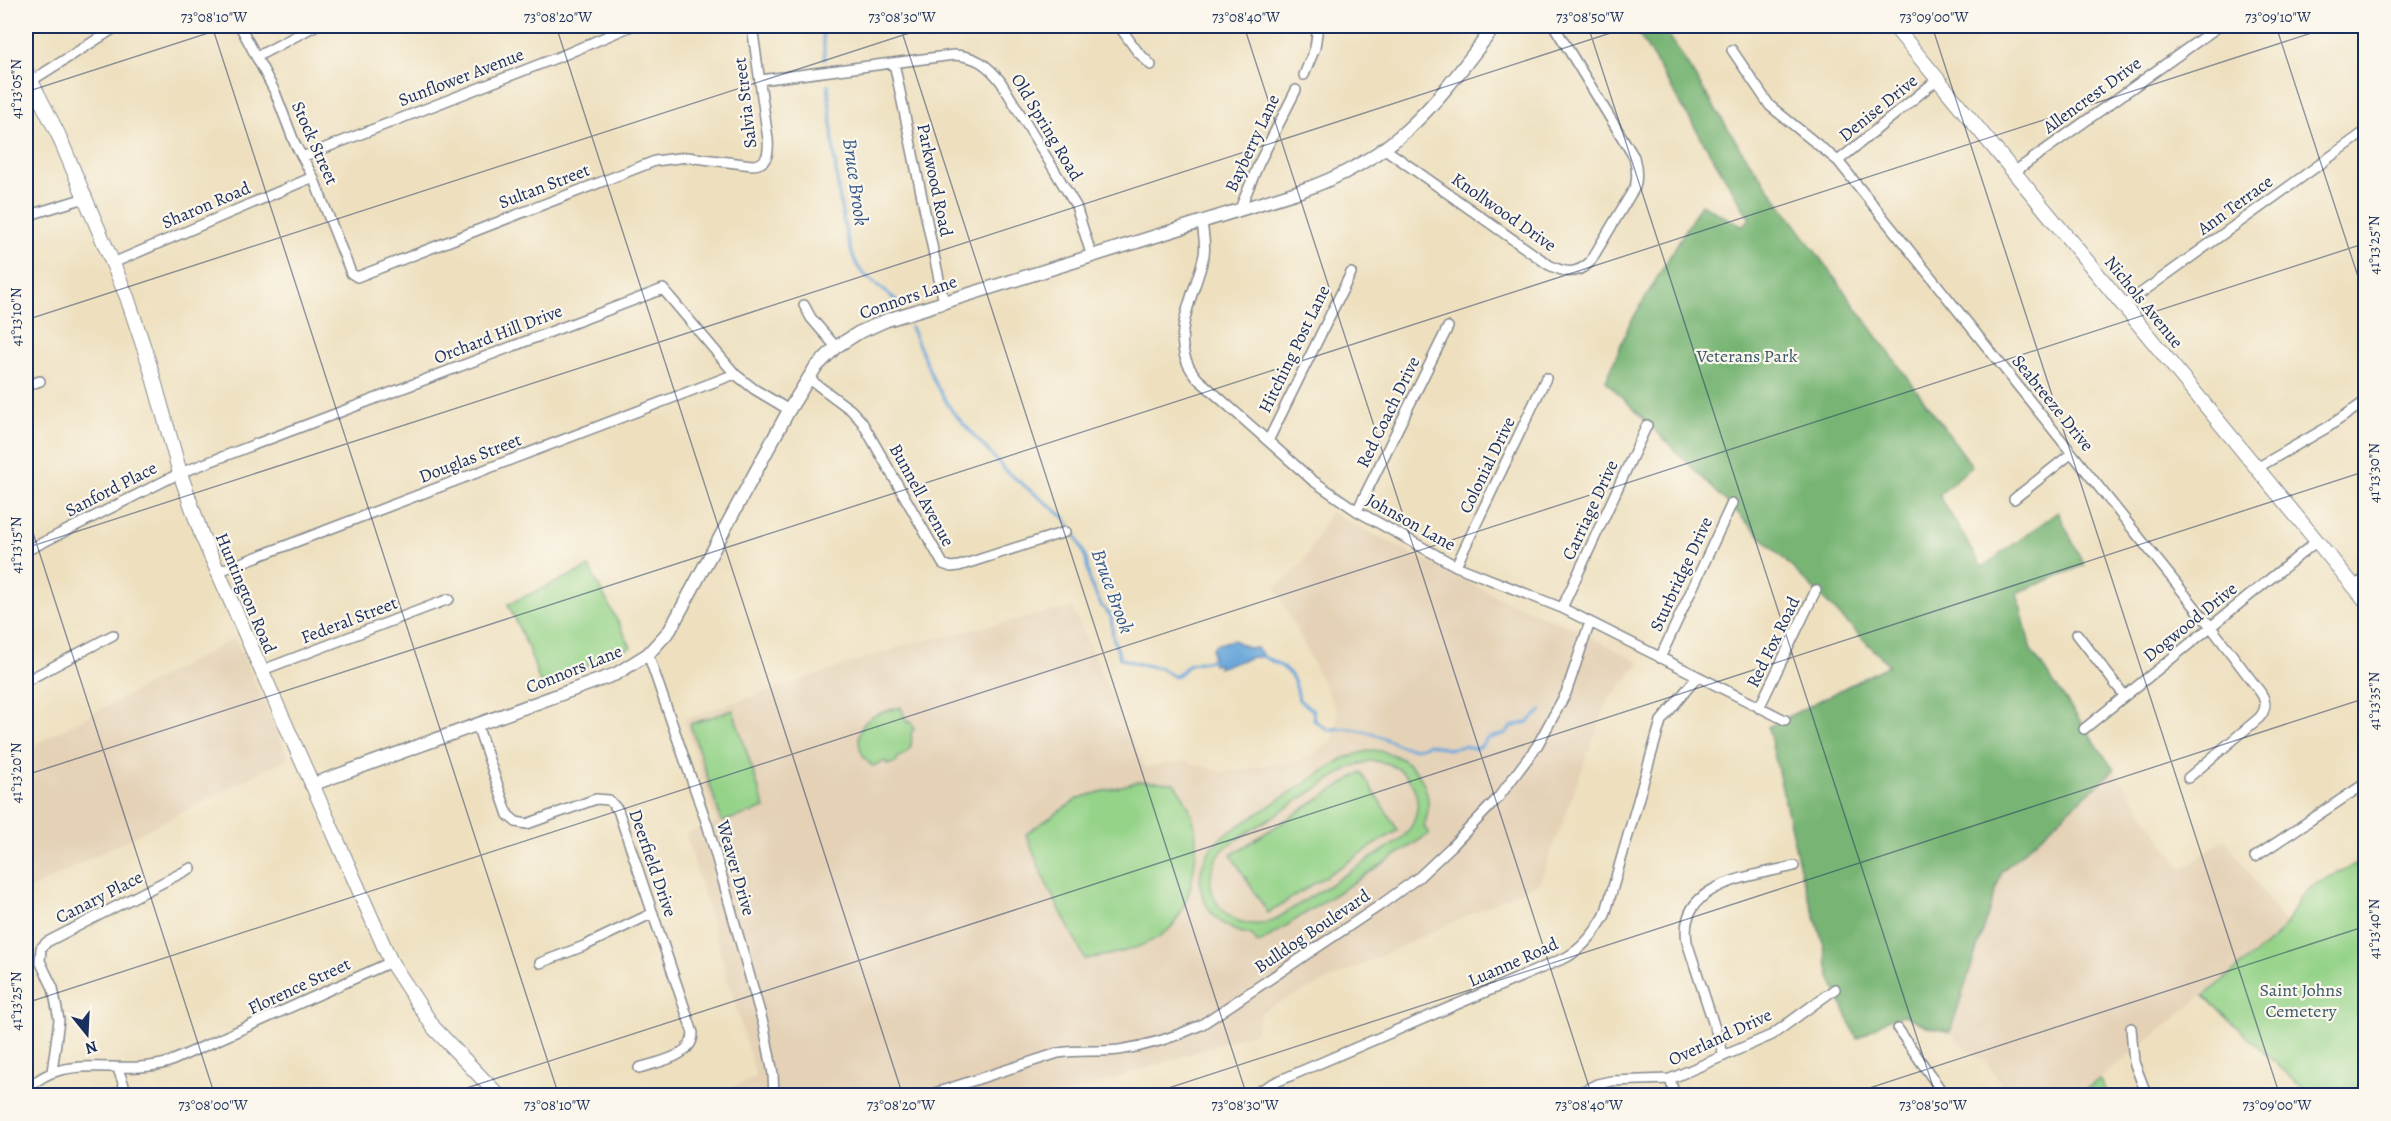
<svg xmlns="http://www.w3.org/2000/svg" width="2391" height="1121" font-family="Alegreya,serif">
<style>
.built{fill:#e4d1b6}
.green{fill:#95d389;stroke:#588174;stroke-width:1.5;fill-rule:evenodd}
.forest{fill:#78b575;stroke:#4a726a;stroke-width:1.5}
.water{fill:#68a6da;stroke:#426a9c;stroke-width:1.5}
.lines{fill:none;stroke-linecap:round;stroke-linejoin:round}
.stream{stroke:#68a6da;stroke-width:3}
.minor-casing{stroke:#84888e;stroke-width:12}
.tertiary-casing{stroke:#84888e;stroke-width:15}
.secondary-casing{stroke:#84888e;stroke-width:16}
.minor{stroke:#fff;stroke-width:9}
.tertiary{stroke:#fff;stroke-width:12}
.secondary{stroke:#fff;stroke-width:14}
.ticks{fill:none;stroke:#1b2f5e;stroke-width:1.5;stroke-opacity:0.45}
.labels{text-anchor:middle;stroke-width:4.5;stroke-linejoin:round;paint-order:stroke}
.street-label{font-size:18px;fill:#1b2f5e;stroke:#fbf7ec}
.park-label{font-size:18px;fill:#3a5869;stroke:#fbf7ec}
.water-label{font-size:20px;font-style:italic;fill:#365989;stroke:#fbf7ec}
.neatline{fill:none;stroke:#1b2f5e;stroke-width:2}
.ticks-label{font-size:15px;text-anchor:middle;fill:#1b2f5e}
</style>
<rect width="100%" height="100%" fill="#fbf7ec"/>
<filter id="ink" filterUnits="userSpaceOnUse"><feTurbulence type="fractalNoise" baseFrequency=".0167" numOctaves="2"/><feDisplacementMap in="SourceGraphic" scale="12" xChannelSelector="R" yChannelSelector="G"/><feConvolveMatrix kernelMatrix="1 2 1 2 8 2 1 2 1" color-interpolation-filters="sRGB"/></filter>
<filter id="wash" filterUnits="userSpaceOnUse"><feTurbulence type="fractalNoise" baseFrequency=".008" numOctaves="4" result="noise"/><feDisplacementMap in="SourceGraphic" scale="24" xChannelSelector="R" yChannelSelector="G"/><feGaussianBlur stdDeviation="1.35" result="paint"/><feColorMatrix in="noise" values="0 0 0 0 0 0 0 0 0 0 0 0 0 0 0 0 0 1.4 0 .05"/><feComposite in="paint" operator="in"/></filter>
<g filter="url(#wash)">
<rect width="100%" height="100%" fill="#eee0bf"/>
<!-- built -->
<path class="built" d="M1330 512 1508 602 1577 629 1641 663 1608 700 1540 882 1262 1011 1255 1032 1067 1095H713L756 1077 686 834 716 822 684 719 906 645 1072 607 1144 767 1185 761 1222 772 1302 760 1333 741 1338 713 1275 587 1287 579 1304 561Z
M235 638 289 758 26 891V749Z
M2114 770 2182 870 2225 839 2286 925 2273 939 2080 1095H2010L1986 1062 1965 1048 1950 1032 2002 871Z"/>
<!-- green -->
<path class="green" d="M589 567 631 647 541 686 529 650 508 604Z
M901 707 907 723 911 721 914 730 911 732C913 746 911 752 897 758V762L887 765 886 761 873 766C857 756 853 730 870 718 879 712 891 710 901 707Z
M733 710 765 808 722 822 690 724Z
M1371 750C1411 752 1439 787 1424 826L1429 834 1258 944 1252 935C1198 927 1181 866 1226 834L1344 758ZM1369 761C1416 760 1435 814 1397 842L1273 921C1221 939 1187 876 1231 843L1349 768Z
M1361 772 1398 830 1268 913 1231 855Z
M1140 781 1174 783C1182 794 1190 806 1193 819 1202 848 1190 912 1167 931 1145 949 1111 955 1085 959L1046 883 1026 834 1079 798Z
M2365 859V1095H2310L2204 996 2273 939 2286 925 2300 898 2314 885Z
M2099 1079 2108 1095H2080Z"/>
<!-- forest -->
<path class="forest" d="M1634 26H1663L1744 154 1972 466 1939 495 1982 567 2058 512 2084 565 2017 593 2031 650 2114 770 2002 871 1950 1032 1926 1026 1905 1015 1889 1019 1857 1039 1830 977 1823 942 1802 877 1768 727 1889 665 1606 381 1629 325 1701 204 1742 226 1750 219Z"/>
<!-- water -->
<path class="water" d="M1233 640 1249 648H1257L1262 654 1261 657H1253L1218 668V664H1213L1212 649 1215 645Z"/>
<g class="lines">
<!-- stream -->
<path class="stream" d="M822 26 825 59
M828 85C832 126 838 242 861 271 871 282 886 291 897 301
M911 327 935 383 952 411 1007 472 1064 517 1074 531 1086 559 1090 583 1101 605 1111 616 1113 637 1120 658 1134 663 1160 668 1175 677 1190 664 1216 659
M1257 654C1283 666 1295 669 1299 700L1313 710 1314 720 1328 730C1342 727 1357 729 1371 733 1392 740 1407 755 1429 744L1447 749 1465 746 1473 749 1480 747 1487 739 1506 733 1511 727 1528 722 1541 711"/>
</g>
</g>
<g filter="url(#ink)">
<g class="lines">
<!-- minor casing -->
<g class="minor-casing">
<path id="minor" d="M240 26 275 92 295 144 313 177 351 273 357 277 655 161 687 157 752 165C768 165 769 152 768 139L752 26
M1119 26 1137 51 1151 65
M1732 50 1770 106 1838 161 2211 627 2261 693C2267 703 2266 710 2259 718L2188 778
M256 57 315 26
M894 63 944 303
M1304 75 1315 48 1318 26
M760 80 954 55C976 56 988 65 1001 82L1076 206 1092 257
M31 81 118 26
M1385 149 1549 265C1565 273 1576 275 1590 262L1635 187C1638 177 1637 168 1634 157L1554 26
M302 157 566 54 631 26
M1838 161 1938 79
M2014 172 2219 26
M1239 211 1259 163 1296 90
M26 216 85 198
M1202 222C1203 233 1206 244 1204 255 1195 297 1164 342 1198 379L1312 480 1357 511 1456 566 1562 608 1785 720
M113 263 313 177
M804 305 811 318 836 347
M2123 306 2366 131
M808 378 851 410 862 422 943 564 951 567 959 566 1065 532
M26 386 40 381
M1268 441 1351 273
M2257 468 2328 427 2366 401
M2014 499 2072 453
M1357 511 1448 327
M26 551 180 473 663 289 735 374 754 389 789 410
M1456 566 1546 378
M217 572 735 374
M2354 586 2366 578
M1562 608 1647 425
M2077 634 2124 695
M648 654 708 827 764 1027 773 1074 774 1096
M1660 658 1732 503
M260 671 449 599
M26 681 113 635
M1759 708 1816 590
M477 725 508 815 516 822 527 824 596 799 609 800 618 810 693 1033C693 1057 657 1062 639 1068
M2084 729 2317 541
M2255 857 2366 783
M540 963 584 946 653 913
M2131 1028 2134 1062 2147 1096
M1898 1029 1945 1096
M1724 1056 1687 942C1677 882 1751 877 1794 866
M118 1069 128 1096
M52 1072 59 1020 53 988 40 961 41 948 47 942 191 868
M1670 1079 1675 1096
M26 1088C34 1083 44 1075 54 1072 90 1060 131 1074 169 1062L391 962
M926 1096 1058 1053C1078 1050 1099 1052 1119 1050 1148 1046 1175 1037 1201 1025L1379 906 1419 877 1452 846 1498 798 1537 746 1566 693 1590 622
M1250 1096 1276 1082 1567 957C1584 947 1595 933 1605 915L1661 721 1697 677
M1573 1096 1597 1084 1611 1081 1670 1079 1772 1035 1835 989"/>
</g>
<!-- tertiary casing -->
<g class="tertiary-casing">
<path id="tertiary" d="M311 785 616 674 648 654 670 630 789 410 815 368 836 347 858 333 887 320 1300 191C1398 158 1435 104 1495 26"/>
</g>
<!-- secondary casing -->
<g class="secondary-casing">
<path id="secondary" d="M1894 26 2366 601
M26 71 58 134 127 297 149 363 180 473 202 536 391 962 434 1028 499 1096"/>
</g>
<!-- minor -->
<use href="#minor" class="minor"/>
<!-- tertiary -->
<use href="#tertiary" class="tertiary"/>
<!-- secondary -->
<use href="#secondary" class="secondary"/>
</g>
</g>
<!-- ticks -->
<path class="ticks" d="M212 26 559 1096M556 26 903 1096M900 26 1247 1096M1244 26 1592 1096M1588 26 1936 1096M1932 26 2280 1096M2276 26 2366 301M26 92 230 26M26 320 931 26M26 511 215 1096M26 548 1632 26M26 775 2333 26M26 1003 2366 243M442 1096 2366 471M1144 1096 2366 698M1845 1096 2366 926"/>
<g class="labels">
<!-- street labels -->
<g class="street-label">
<text transform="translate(461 77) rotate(-21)" y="6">Sunflower Avenue</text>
<text transform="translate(2092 95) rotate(-36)" y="6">Allencrest Drive</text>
<text transform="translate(745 103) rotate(-97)" y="6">Salvia Street</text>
<text transform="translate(1878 108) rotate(-39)" y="6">Denise Drive</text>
<text transform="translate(1047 127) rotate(59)" y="6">Old Spring Road</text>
<text transform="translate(315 143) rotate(66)" y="6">Stock Street</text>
<text transform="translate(1252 143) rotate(-65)" y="6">Bayberry Lane</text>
<text transform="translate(935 180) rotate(78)" y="6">Parkwood Road</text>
<text transform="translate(544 186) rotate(-21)" y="6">Sultan Street</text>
<text transform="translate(206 205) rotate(-23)" y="6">Sharon Road</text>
<text transform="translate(2235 205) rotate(-36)" y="6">Ann Terrace</text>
<text transform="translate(1504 212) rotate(35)" y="6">Knollwood Drive</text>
<text transform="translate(908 297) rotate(-19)" y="6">Connors Lane</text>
<text transform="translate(2144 302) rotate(51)" y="6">Nichols Avenue</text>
<text transform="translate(498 334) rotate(-21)" y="6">Orchard Hill Drive</text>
<text transform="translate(1294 349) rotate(-64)" y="6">Hitching Post Lane</text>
<text transform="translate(2053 403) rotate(51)" y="6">Seabreeze Drive</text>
<text transform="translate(1388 412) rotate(-64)" y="6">Red Coach Drive</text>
<text transform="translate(470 458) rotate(-21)" y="6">Douglas Street</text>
<text transform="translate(1487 465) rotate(-64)" y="6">Colonial Drive</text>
<text transform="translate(111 489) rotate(-27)" y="6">Sanford Place</text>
<text transform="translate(922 495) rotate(61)" y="6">Bunnell Avenue</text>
<text transform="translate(1590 510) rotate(-65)" y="6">Carriage Drive</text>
<text transform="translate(1411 522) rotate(29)" y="6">Johnson Lane</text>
<text transform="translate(1681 574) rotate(-65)" y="6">Sturbridge Drive</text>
<text transform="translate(246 593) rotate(67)" y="6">Huntington Road</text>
<text transform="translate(349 620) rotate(-21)" y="6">Federal Street</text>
<text transform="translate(2190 622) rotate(-39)" y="6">Dogwood Drive</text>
<text transform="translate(1773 642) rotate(-64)" y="6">Red Fox Road</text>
<text transform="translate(574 669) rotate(-22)" y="6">Connors Lane</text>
<text transform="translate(653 863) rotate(71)" y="6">Deerfield Drive</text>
<text transform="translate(736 868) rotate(74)" y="6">Weaver Drive</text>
<text transform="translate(99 897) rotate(-27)" y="6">Canary Place</text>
<text transform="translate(1312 931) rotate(-34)" y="6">Bulldog Boulevard</text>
<text transform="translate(1513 962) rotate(-24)" y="6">Luanne Road</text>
<text transform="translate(299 986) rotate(-25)" y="6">Florence Street</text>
<text transform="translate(1720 1037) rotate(-25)" y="6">Overland Drive</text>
</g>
<!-- park labels -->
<g class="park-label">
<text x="1747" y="362">Veterans Park</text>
<text x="2301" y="996">Saint Johns<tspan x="2301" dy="21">Cemetery</tspan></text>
</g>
<!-- water labels -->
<g class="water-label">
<text transform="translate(856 182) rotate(82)" y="7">Bruce Brook</text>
<text transform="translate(1113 591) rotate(70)" y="7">Bruce Brook</text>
</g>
</g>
<!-- margin -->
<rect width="2391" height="1121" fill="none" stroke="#fbf7ec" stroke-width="66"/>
<!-- north arrow -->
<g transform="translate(87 1034) rotate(162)" stroke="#fbf7ec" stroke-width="4.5" paint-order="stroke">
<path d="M0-4.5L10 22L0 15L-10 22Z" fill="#1b2f5e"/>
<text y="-9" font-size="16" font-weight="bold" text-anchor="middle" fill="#1b2f5e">N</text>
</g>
<rect x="33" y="33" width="2325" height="1055" class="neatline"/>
<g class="ticks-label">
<text x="214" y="22">73°08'10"W</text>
<text x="558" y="22">73°08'20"W</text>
<text x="902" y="22">73°08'30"W</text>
<text x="1246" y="22">73°08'40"W</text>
<text x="1590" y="22">73°08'50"W</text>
<text x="1934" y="22">73°09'00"W</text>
<text x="2278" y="22">73°09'10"W</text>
<text transform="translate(16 89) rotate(-90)" y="5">41°13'05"N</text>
<text transform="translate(2374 245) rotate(-90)" y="5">41°13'25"N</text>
<text transform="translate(16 317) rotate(-90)" y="5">41°13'10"N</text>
<text transform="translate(2374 473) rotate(-90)" y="5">41°13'30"N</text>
<text transform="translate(16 545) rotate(-90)" y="5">41°13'15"N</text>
<text transform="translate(2374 701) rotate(-90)" y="5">41°13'35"N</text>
<text transform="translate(16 773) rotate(-90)" y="5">41°13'20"N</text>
<text transform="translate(2374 929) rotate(-90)" y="5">41°13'40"N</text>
<text transform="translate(16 1001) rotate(-90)" y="5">41°13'25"N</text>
<text x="213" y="1110">73°08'00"W</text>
<text x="557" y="1110">73°08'10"W</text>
<text x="901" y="1110">73°08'20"W</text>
<text x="1245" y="1110">73°08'30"W</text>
<text x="1589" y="1110">73°08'40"W</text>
<text x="1933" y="1110">73°08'50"W</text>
<text x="2277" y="1110">73°09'00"W</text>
</g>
</svg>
